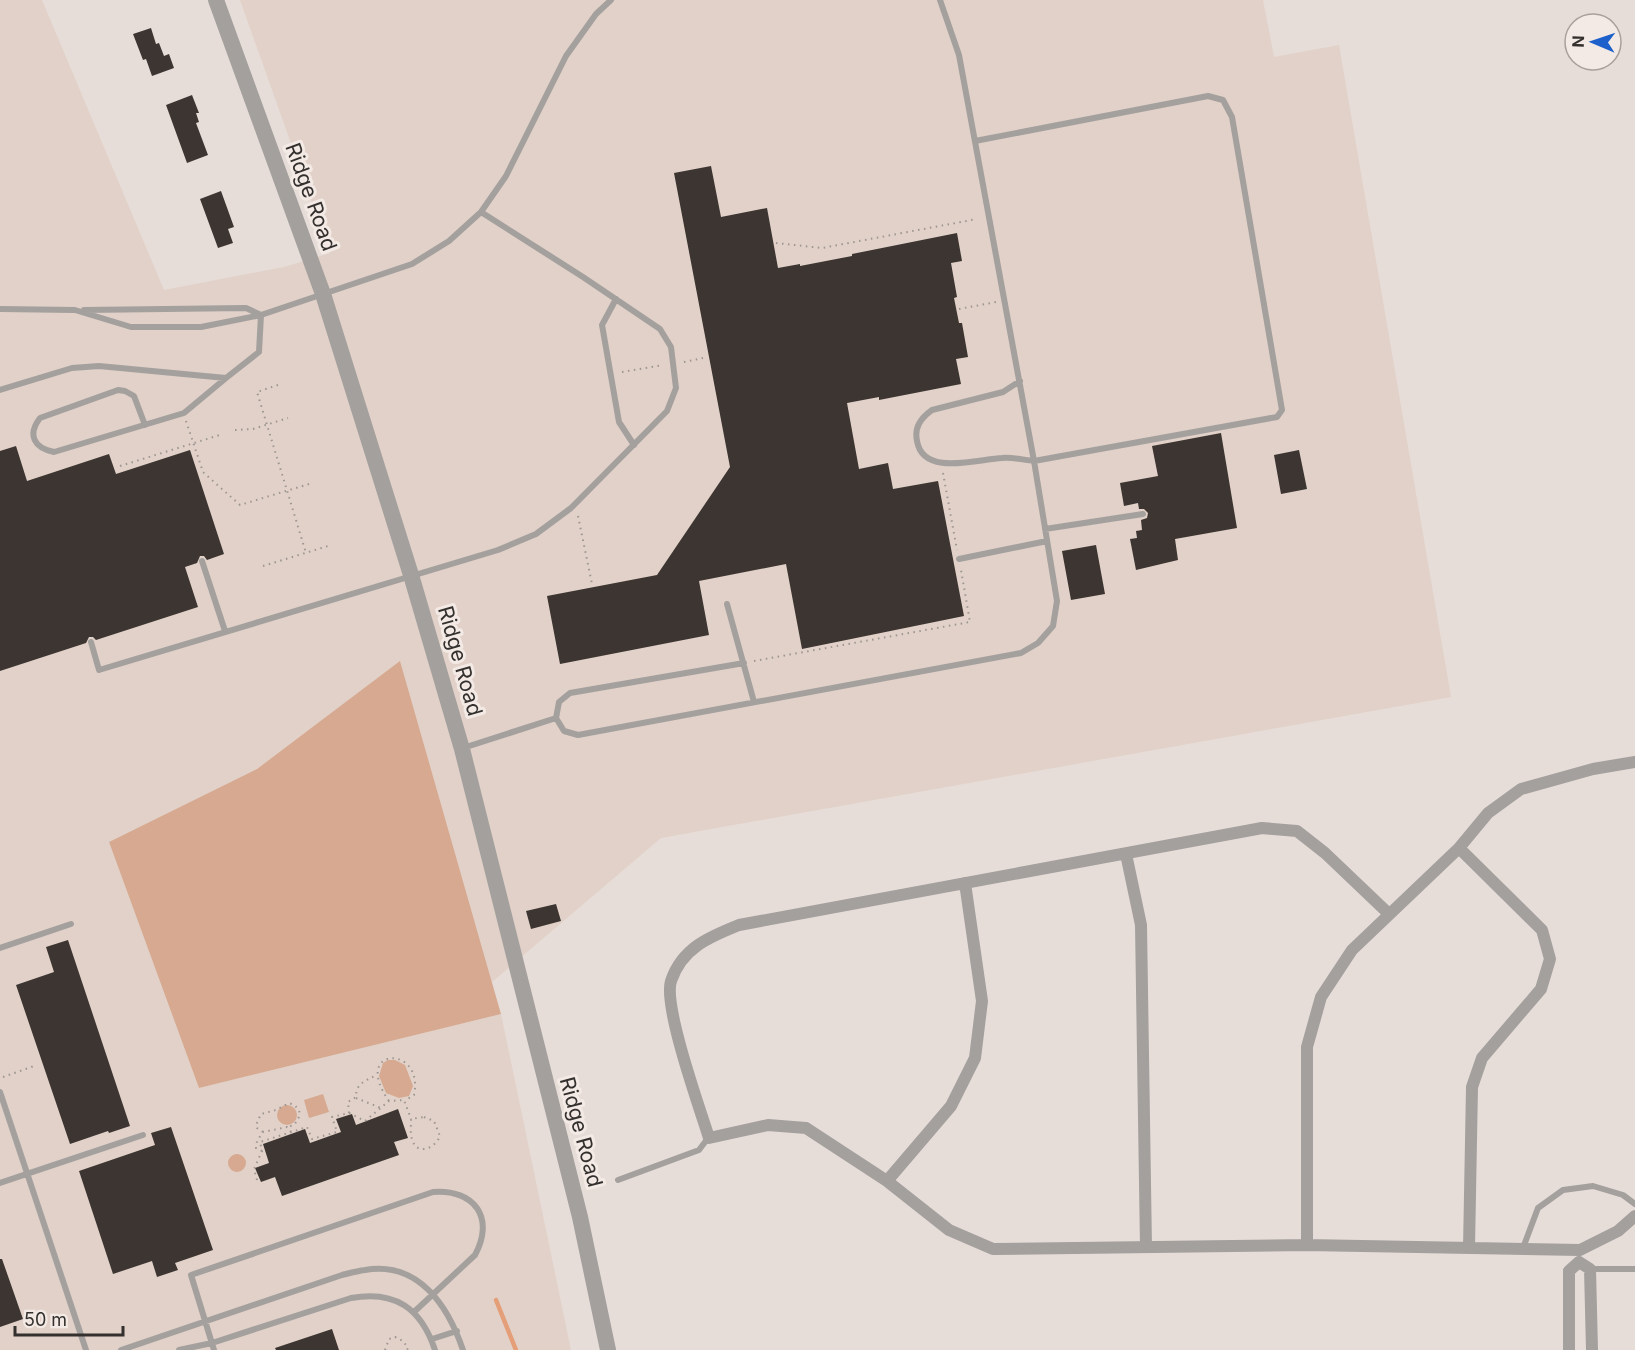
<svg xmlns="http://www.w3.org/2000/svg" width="1635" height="1350" font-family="Inter,sans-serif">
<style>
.built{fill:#e1d1c8}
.green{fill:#d6a990}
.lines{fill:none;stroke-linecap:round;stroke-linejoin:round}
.stream{stroke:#e49e78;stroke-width:4.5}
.building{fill:#3c3531}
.path{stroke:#9d9692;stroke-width:2;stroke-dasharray:1.5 4.5;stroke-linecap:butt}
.service{stroke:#a4a09e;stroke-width:6}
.minor{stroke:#a4a09e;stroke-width:12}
.tertiary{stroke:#a4a09e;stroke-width:16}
.labels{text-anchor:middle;stroke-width:6;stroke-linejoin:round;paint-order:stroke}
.street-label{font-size:21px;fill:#33302e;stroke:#f4eae5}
</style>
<rect width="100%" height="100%" fill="#e7ddd8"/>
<!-- built -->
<path class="built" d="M0 0H42L164 290 284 267 330 253 240 0H1263L1274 57 1339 45 1451 697 661 838 492 982 400 662 257 769 109 842 199 1088 501 1014 571 1350H0Z"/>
<!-- green -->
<path class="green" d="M400 661 501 1014 199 1088 109 842 257 769Z
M388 1060H395L405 1065 413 1086 409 1096 399 1098 386 1093 379 1076 383 1063Z
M323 1094 329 1112 309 1118 304 1100Z
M277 1115a10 10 0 1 1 20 0a10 10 0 1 1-20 0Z
M228 1163a9 9 0 1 1 18 0a9 9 0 1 1-18 0Z"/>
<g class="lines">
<!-- stream -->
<path class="stream" d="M496 1300 516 1350"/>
</g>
<!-- building -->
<path class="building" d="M151 28 156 44 159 43 164 56 169 54 174 68 152 76 146 59 143 60 133 34Z
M192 95 199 113H196L199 122 196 123 208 155 187 163 166 105Z
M711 166 721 217 767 208 778 268 800 264V266L852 256V254L957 233 962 261 951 263 957 297 954 298 959 323H962L968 357 956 359 961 384 879 400V397L847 403 859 469 888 463 893 489 938 481 964 616 802 649 786 564 699 581 709 635 560 664 547 596 657 575 730 467 674 173Z
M221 191 234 227 228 229 233 243 218 248 200 199Z
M1221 433 1237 528 1175 539 1178 560 1136 570 1130 539 1137 538 1136 531 1142 530 1141 520 1147 518 1148 513 1144 509H1139L1138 503 1124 506 1120 483 1158 476 1152 446Z
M16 446 27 481 109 454 116 474 190 450 224 554 207 560 204 556H200L197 563 185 567 198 607 96 640 93 637H89L86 643 0 671V451Z
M1299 450 1307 489 1281 494 1274 455Z
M1096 545 1105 594 1071 600 1062 551Z
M556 904 561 921 531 929 526 911Z
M68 940 130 1126 109 1133 108 1131 70 1144 16 985 54 972 46 947Z
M398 1109 408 1138 394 1142 399 1155 282 1196 275 1177 261 1182 255 1168 269 1163 263 1144 305 1129 310 1143 341 1132 336 1119 352 1114 356 1125Z
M171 1127 213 1250 175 1263 178 1270 157 1277 152 1261 113 1274 79 1171 155 1145 151 1133Z
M0 1259H2L23 1319 0 1327Z
M332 1329 339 1350H276L275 1348Z"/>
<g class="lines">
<!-- path -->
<path class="path" d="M776 243 822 248 977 219
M959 309 996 302
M684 362 703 358
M622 372 663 365
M278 385 257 392 306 553
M186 421 203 472 240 505 309 484
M235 430 253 429 288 418
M120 466 223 434
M943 473 957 550
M578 516 592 584
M263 566 328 546
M754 661 970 622 961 570
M3 1077 34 1066
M356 1098 381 1108
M389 1101C350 1046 425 1044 414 1095L406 1100
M349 1113 348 1102 356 1097C356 1083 365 1081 377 1075
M424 1117 434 1121 440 1136C435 1149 416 1156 412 1139 410 1133 411 1125 411 1119Z
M263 1132 257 1128 256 1125 261 1114 276 1110 289 1103C302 1108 302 1115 294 1125L287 1127
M262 1151 256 1148 257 1141 263 1132 287 1127 291 1132
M257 1180 254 1169 262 1151 260 1142 307 1127 312 1139 337 1132 332 1117 349 1113 365 1121 389 1101 404 1100 411 1119
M385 1350 389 1339 395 1337 403 1341 408 1348 407 1350"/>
<!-- service -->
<path class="service" d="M975 141 1208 96 1223 100 1232 117 1282 410 1277 417 1034 461C1024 460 1013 457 1002 458 978 459 923 477 917 441 914 427 921 418 932 410L1003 392 1020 381
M616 299 602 325 619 422 634 445
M0 309 75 310 131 327H201L261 315 412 264 449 241 481 212 506 176 566 56 596 14 611 0
M0 390 72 368 99 366 226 378 259 352 261 315 246 308 84 310
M145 425 134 396 125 391 118 390 40 418C27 435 34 448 54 452L184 413 226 378
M1045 529 1143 514
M959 559 1047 541
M202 561 225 631
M727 604 754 702
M91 642 99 670 498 550 536 534 571 508 667 411 676 388 671 347 660 329 583 277 481 212
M556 718 559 702 570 693 744 663
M463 748 556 718 564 731 578 735 1021 653 1038 643 1053 626 1057 601 1034 461 959 55 940 0
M0 948 71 924
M0 1092 86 1350
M618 1180 699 1150 708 1138
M0 1183 143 1135
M1523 1248 1538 1208 1563 1190 1593 1186 1623 1195 1635 1204
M1590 1269H1635
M432 1339 457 1331
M121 1350 342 1275C350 1273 357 1271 365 1270 419 1261 448 1306 463 1350
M179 1350 212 1343 351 1298C395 1290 421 1308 435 1350
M214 1350 191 1275 433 1192C475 1189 495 1218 475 1255L414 1312"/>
<!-- minor -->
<path class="minor" d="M1635 762 1593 769 1521 789 1488 813 1459 848 1352 950 1321 997 1307 1047V1245L1580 1250 1618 1231 1635 1216
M1459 848 1542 930 1550 959 1541 989 1482 1058 1472 1087 1469 1248
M1126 854 1141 925 1146 1247
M887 1181 951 1106 975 1058 982 1001 965 883
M1307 1245 993 1249 949 1230 887 1181 806 1128 768 1125 709 1138C700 1109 663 1006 671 981 682 948 709 937 739 925L1262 828 1297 831 1325 853 1389 914
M1569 1350V1271L1579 1262 1590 1269 1592 1350"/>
<!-- tertiary -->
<path class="tertiary" d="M216 0 323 294 411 575 462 749 580 1217 608 1350"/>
</g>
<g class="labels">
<!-- street labels -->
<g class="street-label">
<text transform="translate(311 197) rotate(70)" y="7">Ridge Road</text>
<text transform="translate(460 661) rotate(74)" y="7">Ridge Road</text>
<text transform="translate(581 1132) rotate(75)" y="7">Ridge Road</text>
</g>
</g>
<!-- north arrow -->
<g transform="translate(1593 42) rotate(272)"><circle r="28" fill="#f4eae5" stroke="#a7a09c" stroke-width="1.5"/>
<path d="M0-4.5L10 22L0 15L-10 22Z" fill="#1d60cb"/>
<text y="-9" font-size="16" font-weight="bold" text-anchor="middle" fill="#33302e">N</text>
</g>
<!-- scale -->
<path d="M15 1326v9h108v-9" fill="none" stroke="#33302e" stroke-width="3"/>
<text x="24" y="1326" font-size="18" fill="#33302e" stroke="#f4eae5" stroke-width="4.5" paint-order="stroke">50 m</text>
</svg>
